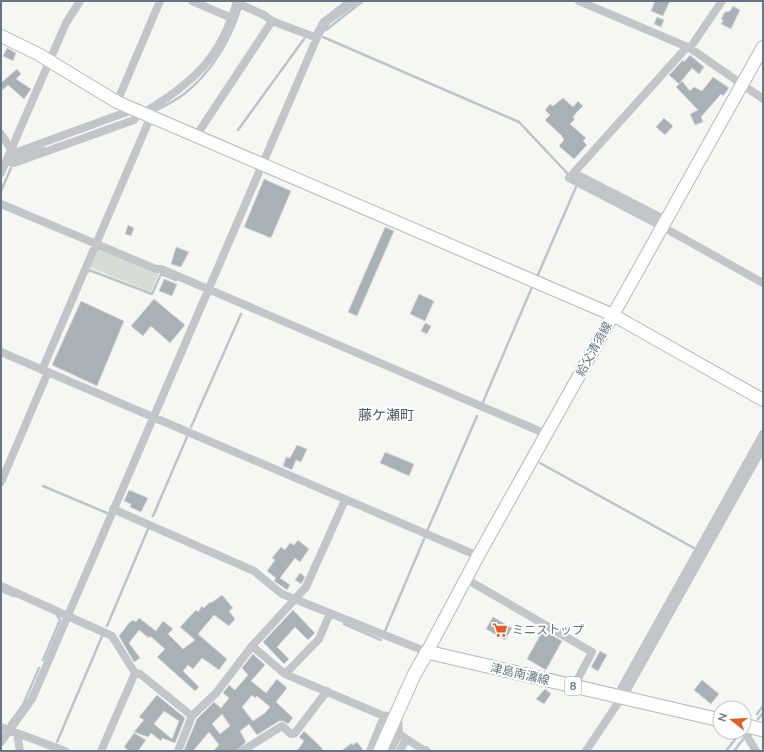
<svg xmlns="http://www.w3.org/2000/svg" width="764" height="752" font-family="'Nunito Sans','Noto Sans JP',sans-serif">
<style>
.green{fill:#d7ddd4}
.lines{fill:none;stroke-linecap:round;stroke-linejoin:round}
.stream{stroke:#bcc5ca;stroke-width:2.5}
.building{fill:#a9b0b6;stroke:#d8d8d6;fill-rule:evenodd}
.secondary-casing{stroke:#b4b9bd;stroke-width:14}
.primary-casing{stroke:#b5b9bd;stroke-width:15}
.street{stroke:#c2c6c9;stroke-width:8}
.secondary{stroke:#fff;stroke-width:12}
.primary{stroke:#fff;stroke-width:13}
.labels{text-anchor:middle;stroke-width:4;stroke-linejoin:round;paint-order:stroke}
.shield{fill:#fff;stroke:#949ea8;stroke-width:1}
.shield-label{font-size:11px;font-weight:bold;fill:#667583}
.street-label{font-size:12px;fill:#667583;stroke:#fff}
.poi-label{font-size:12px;fill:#667583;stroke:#fff;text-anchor:start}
.quarter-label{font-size:14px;fill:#545e69;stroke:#fff}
</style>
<rect width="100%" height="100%" fill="#f6f6f3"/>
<!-- green -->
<path class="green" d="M100 249 159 273 151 292 89 267 96 250Z"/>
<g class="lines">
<!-- stream -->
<path class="stream" d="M326 30 363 1
M315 32 322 20 347 1
M323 37 519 122 567 173
M157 110C166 105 176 100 184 94 210 74 231 40 240 9
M238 130 304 39
M14 158 44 148
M1 191 11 168
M88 272 89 270 152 294 161 274 176 280
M537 277 576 187
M483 402 532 287
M191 427 241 314
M540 463 694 548
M43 486 107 513
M153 516 187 437
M428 529 477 416
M1 591 14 596
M344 624 381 640
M107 626 148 529
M385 631 424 539
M43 660 60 620 57 615
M757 714 763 706
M758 719 763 713
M9 724 23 705 39 668
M57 742 103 634
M426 747 431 751
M726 751 736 738
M734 751 744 738"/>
</g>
<!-- building -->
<path class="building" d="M655 1H670L663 16 651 11Z
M733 6 740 10 731 29 721 24 723 20 721 19 725 12 730 11Z
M657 17 664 20 661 27 654 24Z
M7 48 16 53 13 61 3 56Z
M690 55 704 67 699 74 692 68 679 84 669 75 683 60 684 62Z
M17 69 21 74 16 79 31 89 24 99 8 85 1 91V83Z
M713 77 729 88 723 96 721 94 701 117 703 122 695 125 690 114 698 110 676 87 682 81 690 91 694 87 702 91Z
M563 98 573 107 578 101 583 106 576 113 573 118 575 119 570 124 586 138 583 141 587 145 574 159 559 146 564 140 562 136 545 120 550 115 545 110 550 104 553 106Z
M664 118 673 126 665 135 656 127Z
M264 179 291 191 271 238 244 227Z
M128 225 134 228 131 236 125 234Z
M385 227 394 231 357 316 348 312Z
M176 247 189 252 181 267 171 264Z
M164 279 177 284 172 296 159 291Z
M419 294 434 301 425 321 410 314Z
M154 299 185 325 170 343 152 327H150L143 336 131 326Z
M81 301 124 321 97 386 52 365Z
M425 323 431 326 427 334 421 331Z
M297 445 307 449 301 462 296 460 292 470 283 466 286 457 290 458Z
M385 452 414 464 409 476 380 463Z
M129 490 148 498 141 512 130 507 131 504 124 501Z
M298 540 309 549 300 562 295 558 280 578 290 585 287 590 274 581 276 578 267 571 275 560 272 558 281 547 285 550 290 543 294 545Z
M300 573 305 577 301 584 295 580Z
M222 595 233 608 229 611 235 619 229 626 214 615 198 634 227 659 219 670 202 658 193 669 188 665 183 671 199 687 195 691 157 657 165 649 150 636 149 638 139 630 129 643 140 658 134 662 119 636 129 623 133 620 136 622 139 618 156 631 163 621 173 629 168 634 183 649 195 640 180 627 196 610 198 612 202 606 204 608 210 602 211 603Z
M293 610 315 633 308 640 295 627 277 647 289 659 284 664 263 642Z
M493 617 512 628 505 640 486 629Z
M543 630 562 641 546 670 527 659Z
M600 651 607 655 598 671 591 667Z
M253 654 265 665 251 681 266 693 277 679 287 688 276 702 293 718 288 724 283 721H279L257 735 249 724 240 731 246 742 236 751H213L219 745 209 732 193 751 184 750 197 719 214 702 221 708 229 698 223 693 229 685 235 690 248 675 242 668ZM252 695 255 698 257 696 270 707 265 713 253 721 242 707ZM222 714 230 726 220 734 212 724Z
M702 680 719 694 711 704 694 690Z
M545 689 551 694 544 704 536 699Z
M157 695 185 718 175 743 162 738 161 741 151 733 148 737 134 732 144 720 139 717ZM164 711 179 721 172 739 154 724Z
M304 731 319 745 324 751H297L304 741 299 737Z
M134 733 146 740 138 751H129L124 747Z
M357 742 364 751H341L352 743 353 745Z"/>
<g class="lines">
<!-- secondary casing -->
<g class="secondary-casing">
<path id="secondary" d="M1 36 38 54 117 102 613 315 763 400
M427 652 478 556 763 47"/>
</g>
<!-- primary casing -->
<g class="primary-casing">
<path id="primary" d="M744 725 763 730
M380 751 414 675 427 652 720 720"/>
</g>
<!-- street -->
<path class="street" d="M192 1 234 19
M579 1 690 48 763 99
M237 3 264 15 272 21
M687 47 569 178 663 227 763 283
M690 48 722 1
M117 102 160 1
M143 113C192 84 222 57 237 1
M1 134 11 149
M196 136 272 21 317 38
M9 155 135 109
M6 161 14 163 134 120 140 111
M1 173 66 23 80 1
M574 173 666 220
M1 204 156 269H161L208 289 546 434
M1 352 478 556
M42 370 151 116
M1 482 48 372
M113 509 254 571 282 594 427 652
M466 579 592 652 574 686
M1 586 112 636 135 673 140 674 192 716
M252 646 285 674 384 716
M285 674 319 639 330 613
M617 696 763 434
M623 697 763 447
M1 727 65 751
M753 727 747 736 756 751
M17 733 20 751
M399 734 425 751
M1 742 32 699 319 33 327 21 355 1
M101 751 135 673
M178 751 192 716 216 693 252 646 306 587 345 500
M242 751 282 726 291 734 295 733 327 691
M370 751 384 716 398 715 399 734 390 751
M400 751 406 739
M586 751 622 697"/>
<!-- secondary -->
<use href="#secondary" class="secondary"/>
<!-- primary -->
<use href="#primary" class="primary"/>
</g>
<!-- icons -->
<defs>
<g id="supermarket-bare" transform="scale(1.2)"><path d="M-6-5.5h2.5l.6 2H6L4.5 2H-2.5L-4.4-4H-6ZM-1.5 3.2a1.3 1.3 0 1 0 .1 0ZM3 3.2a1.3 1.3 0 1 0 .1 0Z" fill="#de5e2c" stroke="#fff" stroke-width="2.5" paint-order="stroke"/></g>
</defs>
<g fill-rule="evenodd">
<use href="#supermarket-bare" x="500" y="630"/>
</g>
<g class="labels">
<!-- shield labels -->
<rect class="shield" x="565" y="677" width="16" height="18" rx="3"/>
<g class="shield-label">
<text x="573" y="690">8</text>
</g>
<!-- street labels -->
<g class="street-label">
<text transform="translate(594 349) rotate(-61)" y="4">給父清須線</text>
<text transform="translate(520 674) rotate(13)" y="4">津島南濃線</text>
</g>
<!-- poi labels -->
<g class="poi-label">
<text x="512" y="634">ミニストップ</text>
</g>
<!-- quarter labels -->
<g class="quarter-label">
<text x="386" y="420">藤ケ瀬町</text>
</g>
</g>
<!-- border -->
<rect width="764" height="752" fill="none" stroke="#667583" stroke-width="4"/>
<!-- north arrow -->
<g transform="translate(732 720) rotate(287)"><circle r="19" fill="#ffffff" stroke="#c2c8cd"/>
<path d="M0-3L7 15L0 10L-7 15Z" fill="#de5e2c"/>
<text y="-6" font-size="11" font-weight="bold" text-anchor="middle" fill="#667583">N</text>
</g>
</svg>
